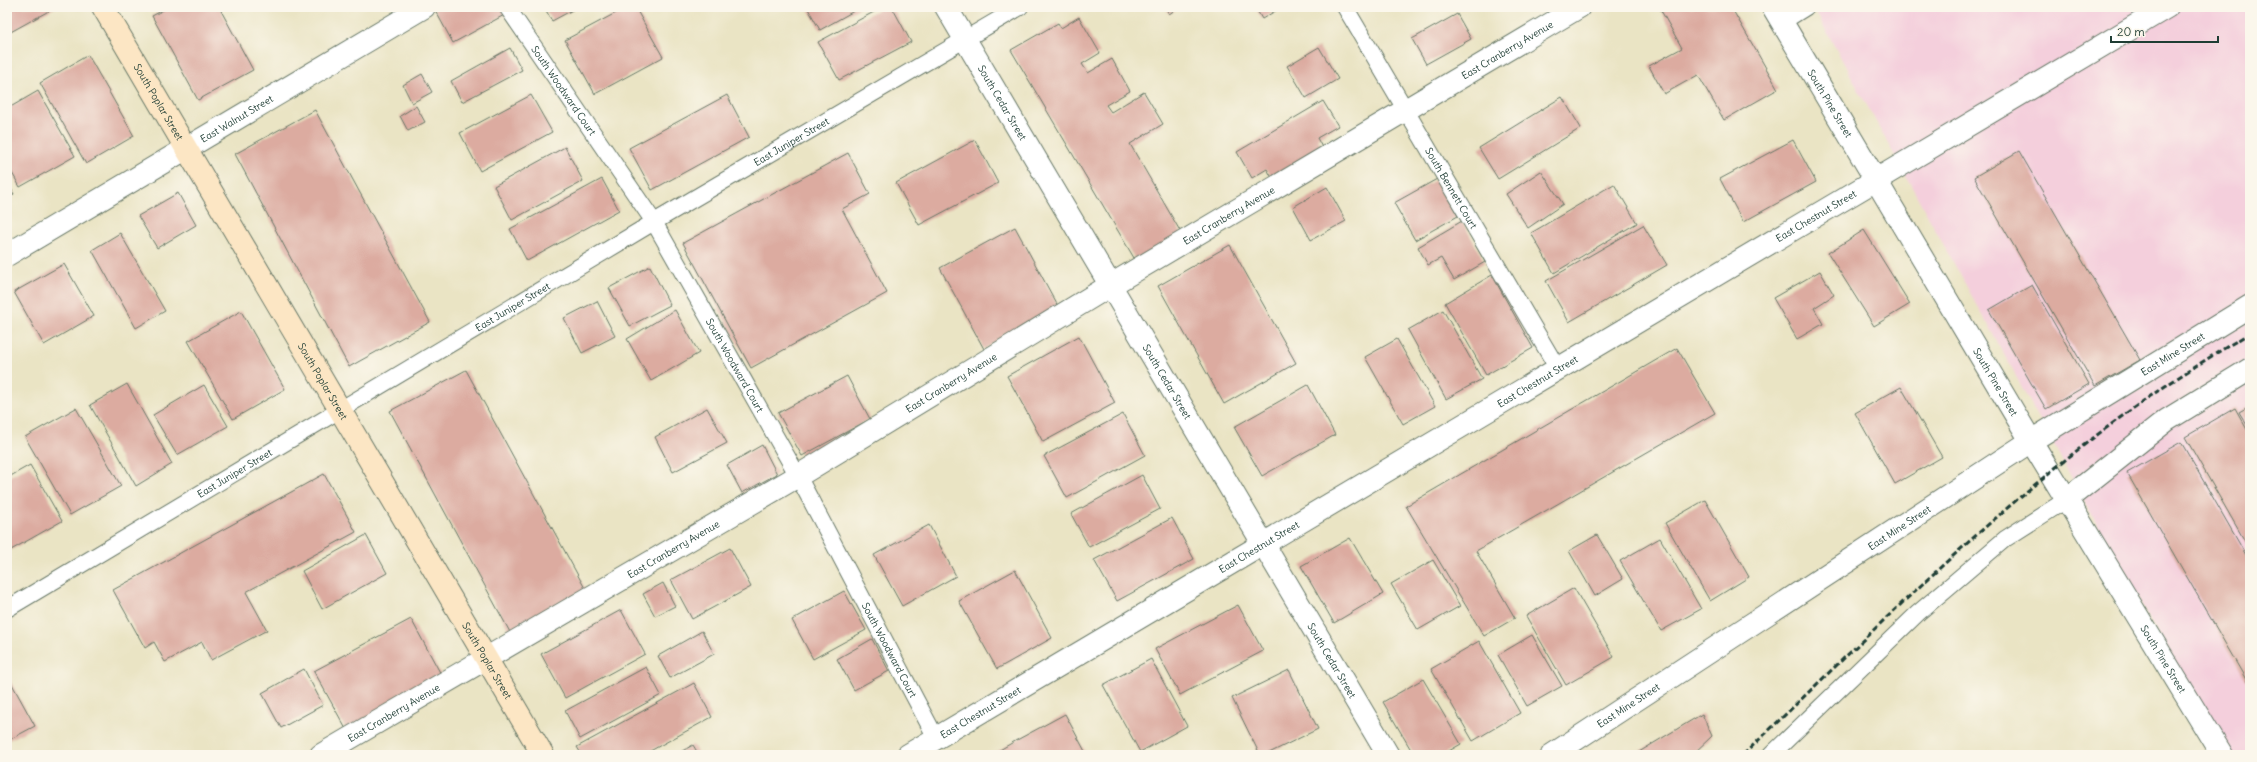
<svg xmlns="http://www.w3.org/2000/svg" width="2257" height="762" font-family="Delius,sans-serif">
<style>
.built{fill:#f4cfdc}
.building{fill:#dcaba0}
.lines{fill:none;stroke-linecap:round;stroke-linejoin:round}
.lane-casing{stroke:#676;stroke-width:18}
.street-casing{stroke:#676;stroke-width:24}
.secondary-casing{stroke:#676;stroke-width:24}
.lane{stroke:#fff;stroke-width:16}
.street{stroke:#fff;stroke-width:22}
.secondary{stroke:#fce6c4;stroke-width:22}
.rail{stroke:#1f3d34;stroke-width:3;stroke-dasharray:6 3;stroke-linecap:butt}
.labels{text-anchor:middle;stroke-width:3;stroke-linejoin:round;paint-order:stroke}
.street-label{font-size:10px;fill:#1f3d34;stroke:#fbf7ec}
</style>
<rect width="100%" height="100%" fill="#fbf7ec"/>
<filter id="ink" filterUnits="userSpaceOnUse"><feTurbulence type="fractalNoise" baseFrequency=".025" numOctaves="2"/><feDisplacementMap in="SourceGraphic" scale="8" xChannelSelector="R" yChannelSelector="G"/><feConvolveMatrix kernelMatrix="1 2 1 2 8 2 1 2 1" color-interpolation-filters="sRGB"/></filter>
<filter id="wash" filterUnits="userSpaceOnUse"><feTurbulence type="fractalNoise" baseFrequency=".012" numOctaves="4" result="noise"/><feDisplacementMap in="SourceGraphic" scale="16" xChannelSelector="R" yChannelSelector="G"/><feGaussianBlur stdDeviation="0.9" result="paint"/><feColorMatrix in="noise" values="0 0 0 0 0 0 0 0 0 0 0 0 0 0 0 0 0 1.4 0 .05"/><feComposite in="paint" operator="in"/></filter>
<g filter="url(#wash)">
<rect width="100%" height="100%" fill="#eae4c4"/>
<!-- built -->
<path class="built" d="M1813 7H2250V755H2224Z"/>
<g id="blocks">
<!-- building -->
<path class="building" d="M7 7H56L7 34Z
M169 7H219L253 70 198 100 152 16Z
M503 7 506 14 453 43 434 8Z
M544 7H578L552 21Z
M627 7H635L663 57 595 94 565 40Z
M807 7H861L820 30Z
M883 7H892L911 42 839 80 818 42Z
M1165 7H1180L1169 14Z
M1255 7H1282L1262 19Z
M1659 7H1731L1778 89 1724 120 1698 75 1664 94 1649 66 1682 48Z
M1457 14 1471 39 1426 64 1412 39Z
M1079 17 1100 53 1082 64 1088 73 1112 59 1130 91 1106 105 1111 112 1144 92 1163 124 1130 144 1183 236 1137 263 1011 50 1058 23 1061 28Z
M1319 47 1338 79 1306 98 1287 66Z
M510 48 522 70 462 102 451 81Z
M88 55 134 136 86 164 40 83Z
M422 74 432 92 412 103 403 85Z
M38 91 75 156 20 187 7 164V109Z
M531 95 552 132 480 171 460 133Z
M727 95 749 137 652 190 629 148Z
M1562 97 1581 128 1498 179 1479 148Z
M1323 101 1338 126 1317 138 1325 153 1275 183 1267 169 1252 178 1237 152Z
M416 106 425 122 408 131 400 116Z
M315 110 430 322 349 367 235 154Z
M975 140 998 183 919 225 896 183Z
M1793 140 1816 182 1743 222 1720 179Z
M565 147 583 181 512 220 494 186Z
M2019 151 2140 360 2095 386 1974 177Z
M848 153 870 194 842 209 887 293 751 368 683 243Z
M1541 171 1563 204 1528 228 1506 194Z
M602 179 619 210 527 261 510 229Z
M1437 179 1458 216 1415 240 1394 203Z
M7 182 14 194 7 198Z
M1614 184 1637 223 1554 273 1531 233Z
M1327 187 1346 221 1311 240 1293 207Z
M178 193 196 225 157 248 138 216Z
M1462 221 1485 262 1454 280 1441 258 1428 265 1418 247Z
M1643 225 1667 265 1569 322 1546 281Z
M1015 227 1059 308 984 349 940 268Z
M1864 230 1910 304 1874 326 1828 253Z
M120 233 165 311 136 328 92 250Z
M1230 245 1296 363 1224 404 1158 286Z
M64 264 94 316 44 345 14 292Z
M650 266 670 305 630 326 609 288Z
M1820 271 1834 295 1814 308 1823 324 1797 339 1773 298Z
M1492 275 1533 348 1486 375 1445 303Z
M2032 285 2089 384 2046 409 1989 310Z
M597 301 615 336 582 353 564 318Z
M675 310 699 353 651 381 627 339Z
M1443 310 1482 379 1446 399 1408 330Z
M241 311 285 389 233 419 188 341Z
M1079 336 1115 403 1043 442 1007 376Z
M1397 339 1435 406 1403 424 1365 357Z
M1677 348 1715 413 1476 551 1515 618 1484 636 1406 506Z
M466 370 587 592 511 634 390 411Z
M847 376 870 419 802 456 778 413Z
M127 384 172 464 136 486 90 405Z
M204 385 228 426 177 455 153 415Z
M1308 385 1335 435 1262 476 1234 427Z
M1901 387 1942 457 1895 484 1855 413Z
M2250 406V430L2239 412Z
M76 408 121 486 70 515 25 437Z
M707 408 727 443 673 472 655 437Z
M2235 408 2250 435V550L2185 437Z
M1123 414 1145 455 1067 498 1044 456Z
M2181 442 2250 562V681L2248 683 2127 473Z
M762 445 777 474 742 493 727 465Z
M30 465 62 521 11 550 7 543V478Z
M324 474 356 532 246 592 267 630 211 660 202 642 165 662 154 642 145 648 113 590Z
M1142 475 1160 509 1089 547 1071 514Z
M1705 500 1749 577 1710 601 1665 523Z
M1172 518 1194 559 1117 601 1094 560Z
M929 525 956 576 902 606 874 555Z
M366 535 387 573 322 609 302 571Z
M1597 535 1623 579 1595 596 1569 551Z
M1350 538 1383 594 1334 623 1301 566Z
M1660 538 1701 609 1661 631 1620 561Z
M730 548 751 587 692 619 671 580Z
M1433 560 1460 606 1418 630 1391 584Z
M1015 570 1052 638 997 669 959 601Z
M663 583 675 606 655 616 643 594Z
M1574 588 1614 657 1566 685 1526 616Z
M844 591 866 630 813 659 792 620Z
M1238 605 1263 651 1180 695 1155 649Z
M621 610 645 654 565 698 541 654Z
M411 619 443 678 347 731 314 671Z
M702 631 714 654 670 678 658 656Z
M1532 635 1562 686 1527 706 1498 655Z
M872 639 889 671 854 690 837 659Z
M1479 641 1520 713 1473 741 1431 669Z
M1151 659 1187 726 1140 752 1103 685Z
M646 667 661 695 580 739 565 711Z
M304 669 323 705 281 728 262 693Z
M1289 670 1318 729 1265 755H1260L1232 698Z
M7 675 35 726 7 741Z
M1423 679 1461 744 1442 755H1414L1383 702Z
M694 683 712 717 643 755H582L577 747Z
M1065 714 1087 755H991L1017 740Z
M1702 714 1712 736 1692 755H1634Z
M693 745 699 755H675Z"/>
</g>
</g>
<g filter="url(#ink)">
<use href="#blocks" fill-opacity="0" stroke="#676" stroke-width="1"/>
<g class="lines">
<!-- lane casing -->
<g class="lane-casing">
<g id="lane">
<path id="s1" d="M507 7 654 222 798 476 936 738"/>
<path id="s2" d="M1345 7 1558 369"/>
<path d="M1782 22 1806 7"/>
<path id="s3" d="M7 609 654 222 1020 7"/>
<path d="M1771 755 1918 613 2005 539 2066 500"/>
</g>
</g>
<!-- street casing -->
<g class="street-casing">
<g id="street">
<path id="s4" d="M946 7 1388 755"/>
<path id="s5" d="M1773 7 2031 441 2222 755"/>
<path id="s6" d="M7 255 424 7"/>
<path d="M2066 500 2167 420 2250 369"/>
<path id="s7" d="M321 755 798 476 1111 285 1579 7"/>
<path id="s8" d="M908 755 2167 7"/>
<path id="s9" d="M1552 755 2031 441 2250 306"/>
</g>
</g>
<!-- secondary casing -->
<g class="secondary-casing">
<g id="secondary">
<path id="s10" d="M103 7 543 755"/>
</g>
</g>
<!-- lane -->
<use href="#lane" class="lane"/>
<!-- street -->
<use href="#street" class="street"/>
<!-- secondary -->
<use href="#secondary" class="secondary"/>
<!-- rail -->
<path class="rail" d="M1743 755C1861 643 1978 524 2109 426 2154 392 2201 362 2250 333"/>
</g>
</g>
<g class="labels">
<!-- street labels -->
<g class="street-label">
<text dy="4" stroke="none"><textPath href="#s7" startOffset="1380">East Cranberry Avenue</textPath></text>
<text dy="4" stroke="none"><textPath href="#s1" startOffset="101">South Woodward Court</textPath></text>
<text dy="4" stroke="none"><textPath href="#s10" startOffset="110">South Poplar Street</textPath></text>
<text dy="4" stroke="none"><textPath href="#s4" startOffset="111">South Cedar Street</textPath></text>
<text dy="4" stroke="none"><textPath href="#s5" startOffset="112">South Pine Street</textPath></text>
<text dy="4" stroke="none"><textPath href="#s6" startOffset="267">East Walnut Street</textPath></text>
<text dy="4" stroke="none"><textPath href="#s3" startOffset="913">East Juniper Street</textPath></text>
<text dy="4" stroke="none"><textPath href="#s2" startOffset="210">South Bennett Court</textPath></text>
<text dy="4" stroke="none"><textPath href="#s7" startOffset="1056">East Cranberry Avenue</textPath></text>
<text dy="4" stroke="none"><textPath href="#s8" startOffset="1056">East Chestnut Street</textPath></text>
<text dy="4" stroke="none"><textPath href="#s3" startOffset="589">East Juniper Street</textPath></text>
<text dy="4" stroke="none"><textPath href="#s9" startOffset="739">East Mine Street</textPath></text>
<text dy="4" stroke="none"><textPath href="#s1" startOffset="425">South Woodward Court</textPath></text>
<text dy="4" stroke="none"><textPath href="#s10" startOffset="434">South Poplar Street</textPath></text>
<text dy="4" stroke="none"><textPath href="#s4" startOffset="435">South Cedar Street</textPath></text>
<text dy="4" stroke="none"><textPath href="#s8" startOffset="732">East Chestnut Street</textPath></text>
<text dy="4" stroke="none"><textPath href="#s5" startOffset="436">South Pine Street</textPath></text>
<text dy="4" stroke="none"><textPath href="#s7" startOffset="732">East Cranberry Avenue</textPath></text>
<text dy="4" stroke="none"><textPath href="#s3" startOffset="265">East Juniper Street</textPath></text>
<text dy="4" stroke="none"><textPath href="#s9" startOffset="415">East Mine Street</textPath></text>
<text dy="4" stroke="none"><textPath href="#s8" startOffset="408">East Chestnut Street</textPath></text>
<text dy="4" stroke="none"><textPath href="#s7" startOffset="408">East Cranberry Avenue</textPath></text>
<text dy="4" stroke="none"><textPath href="#s1" startOffset="749">South Woodward Court</textPath></text>
<text dy="4" stroke="none"><textPath href="#s5" startOffset="760">South Pine Street</textPath></text>
<text dy="4" stroke="none"><textPath href="#s10" startOffset="758">South Poplar Street</textPath></text>
<text dy="4" stroke="none"><textPath href="#s4" startOffset="759">South Cedar Street</textPath></text>
<text dy="4" stroke="none"><textPath href="#s9" startOffset="91">East Mine Street</textPath></text>
<text dy="4" stroke="none"><textPath href="#s7" startOffset="84">East Cranberry Avenue</textPath></text>
<text dy="4" stroke="none"><textPath href="#s8" startOffset="84">East Chestnut Street</textPath></text>
</g>
</g>
<!-- margin -->
<rect width="2257" height="762" fill="none" stroke="#fbf7ec" stroke-width="24"/>
<!-- scale -->
<path d="M2111 36v6h107v-6" fill="none" stroke="#1f3d34" stroke-width="2"/>
<text x="2117" y="36" font-size="12" fill="#1f3d34" stroke="#fbf7ec" stroke-width="3" paint-order="stroke">20 m</text>
</svg>
